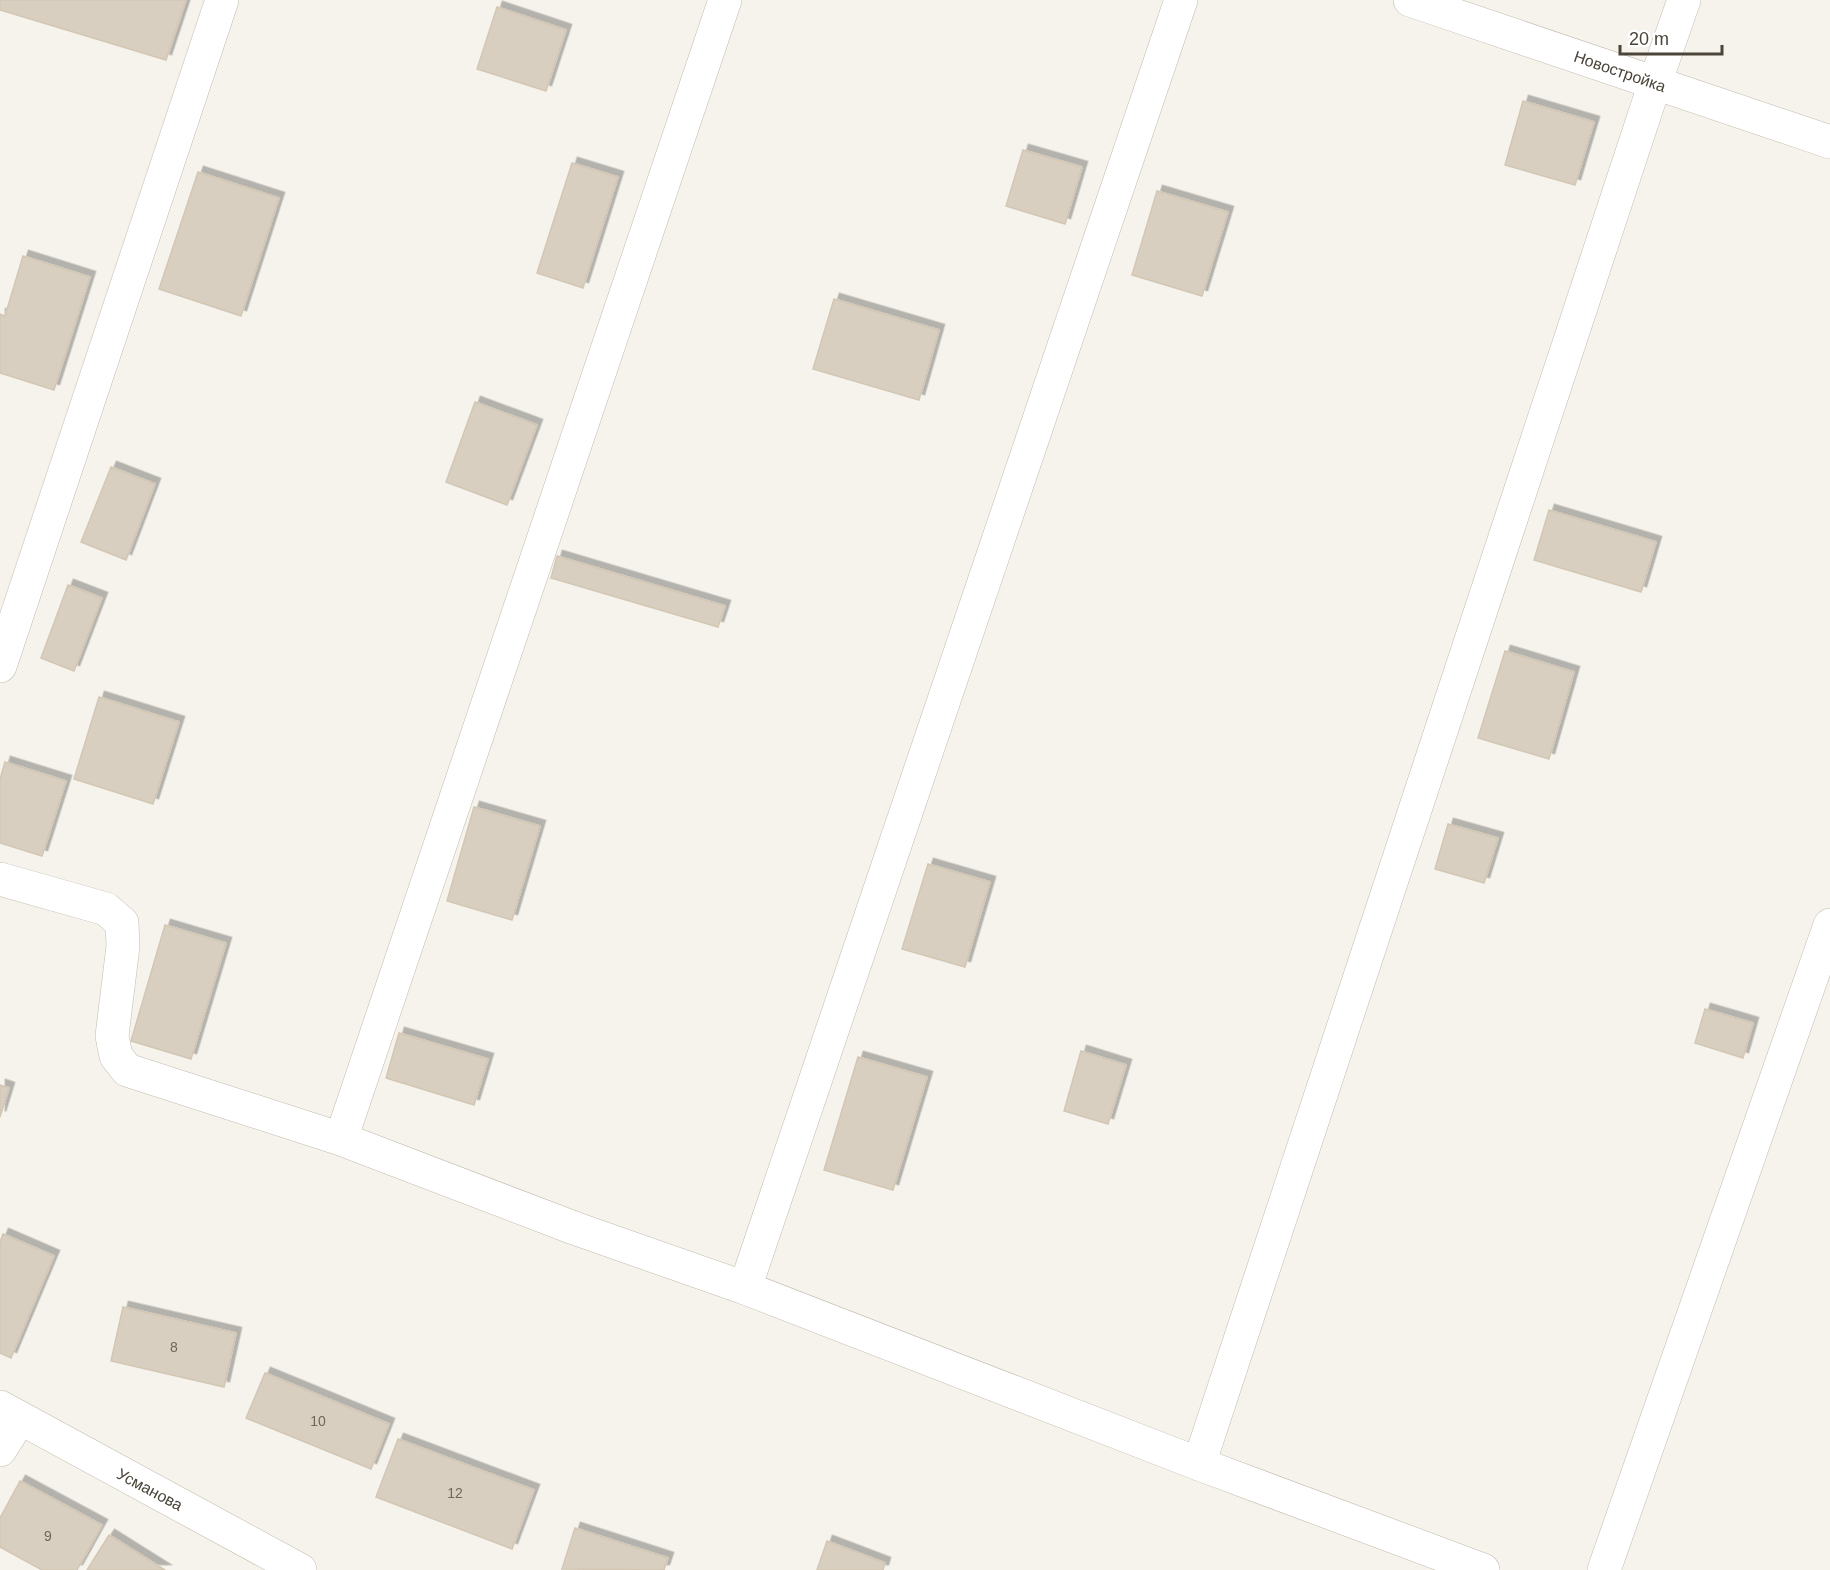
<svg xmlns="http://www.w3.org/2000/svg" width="1830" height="1570" font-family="Arial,sans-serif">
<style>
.building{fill:#d8cfc1;stroke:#d3c7b4;stroke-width:1.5;filter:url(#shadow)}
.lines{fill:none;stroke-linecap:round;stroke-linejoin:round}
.minor-casing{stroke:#c2bbae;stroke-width:34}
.minor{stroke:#fff;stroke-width:33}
.labels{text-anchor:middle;stroke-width:5;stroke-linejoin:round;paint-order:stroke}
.number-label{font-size:14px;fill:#6e675b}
.street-label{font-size:16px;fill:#4b4439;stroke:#fff}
</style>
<defs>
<filter id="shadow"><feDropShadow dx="5.5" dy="-5.5" stdDeviation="0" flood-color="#0004"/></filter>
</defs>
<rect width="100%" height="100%" fill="#f6f3ec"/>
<!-- building -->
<path class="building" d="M0 0H186L166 60 0 10Z
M497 7 566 30 546 91 477 69Z
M1523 101 1594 122 1575 185 1505 165Z
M1023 150 1082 167 1065 224 1006 206Z
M572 163 618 177 583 288 537 273Z
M198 172 279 198 241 316 159 289Z
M1157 191 1228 212 1202 296 1132 275Z
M23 256 90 277 54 390 0 373V314L5 316Z
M834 299 939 330 919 400 813 369Z
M475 402 537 425 507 505 446 482Z
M111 467 155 484 126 560 81 542Z
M1549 510 1656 542 1641 592 1534 560Z
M557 556 725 606 718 627 551 578Z
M68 585 102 598 74 671 41 658Z
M1505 651 1574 672 1549 759 1478 738Z
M99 697 179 722 153 804 74 779Z
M5 762 66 781 42 856 0 843V779Z
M474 807 540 826 512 920 447 901Z
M1448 824 1498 838 1484 883 1435 869Z
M928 864 990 882 965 967 902 949Z
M165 925 226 943 191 1059 131 1041Z
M1705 1009 1753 1023 1743 1058 1695 1043Z
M399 1033 488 1059 474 1105 386 1078Z
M1081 1051 1126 1065 1108 1124 1064 1111Z
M858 1057 927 1077 893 1190 824 1170Z
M0 1085 9 1088 0 1117Z
M3 1234 54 1256 11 1358 0 1353V1242Z
M123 1307 236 1333 224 1387 111 1361Z
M265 1373 389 1424 371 1469 246 1418Z
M398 1439 534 1490 512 1549 376 1497Z
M20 1481 102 1525 77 1570H42L0 1547V1518Z
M575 1528 668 1558 664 1570 562 1569Z
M109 1535 165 1570H87Z
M827 1541 885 1563 883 1570H817Z"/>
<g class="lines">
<!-- minor casing -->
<g class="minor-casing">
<path id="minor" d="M1410 0 1830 142
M0 666 222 0
M0 879 106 909 122 923 123 946 112 1036 116 1056 127 1070 341 1139 574 1228 745 1288 1199 1464 1483 1570
M341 1139 725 0
M745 1288 1181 0
M0 1407 300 1570
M0 1450 20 1418
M1199 1464 1655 83 1684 0
M1604 1570 1830 925"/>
</g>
<!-- minor -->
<use href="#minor" class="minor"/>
</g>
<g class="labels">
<!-- number labels -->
<g class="number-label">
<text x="174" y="1352">8</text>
<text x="318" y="1426">10</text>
<text x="455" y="1498">12</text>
<text x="48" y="1541">9</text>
</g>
<!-- street labels -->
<g class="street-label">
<text transform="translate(1620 71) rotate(19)" y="6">Новостройка</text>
<text transform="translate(150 1489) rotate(28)" y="6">Усманова</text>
</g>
</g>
<!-- scale -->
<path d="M1620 45v9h102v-9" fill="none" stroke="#4b4439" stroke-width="3"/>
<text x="1629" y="45" font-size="18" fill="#4b4439" stroke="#ffffff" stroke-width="4.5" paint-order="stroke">20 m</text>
</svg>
